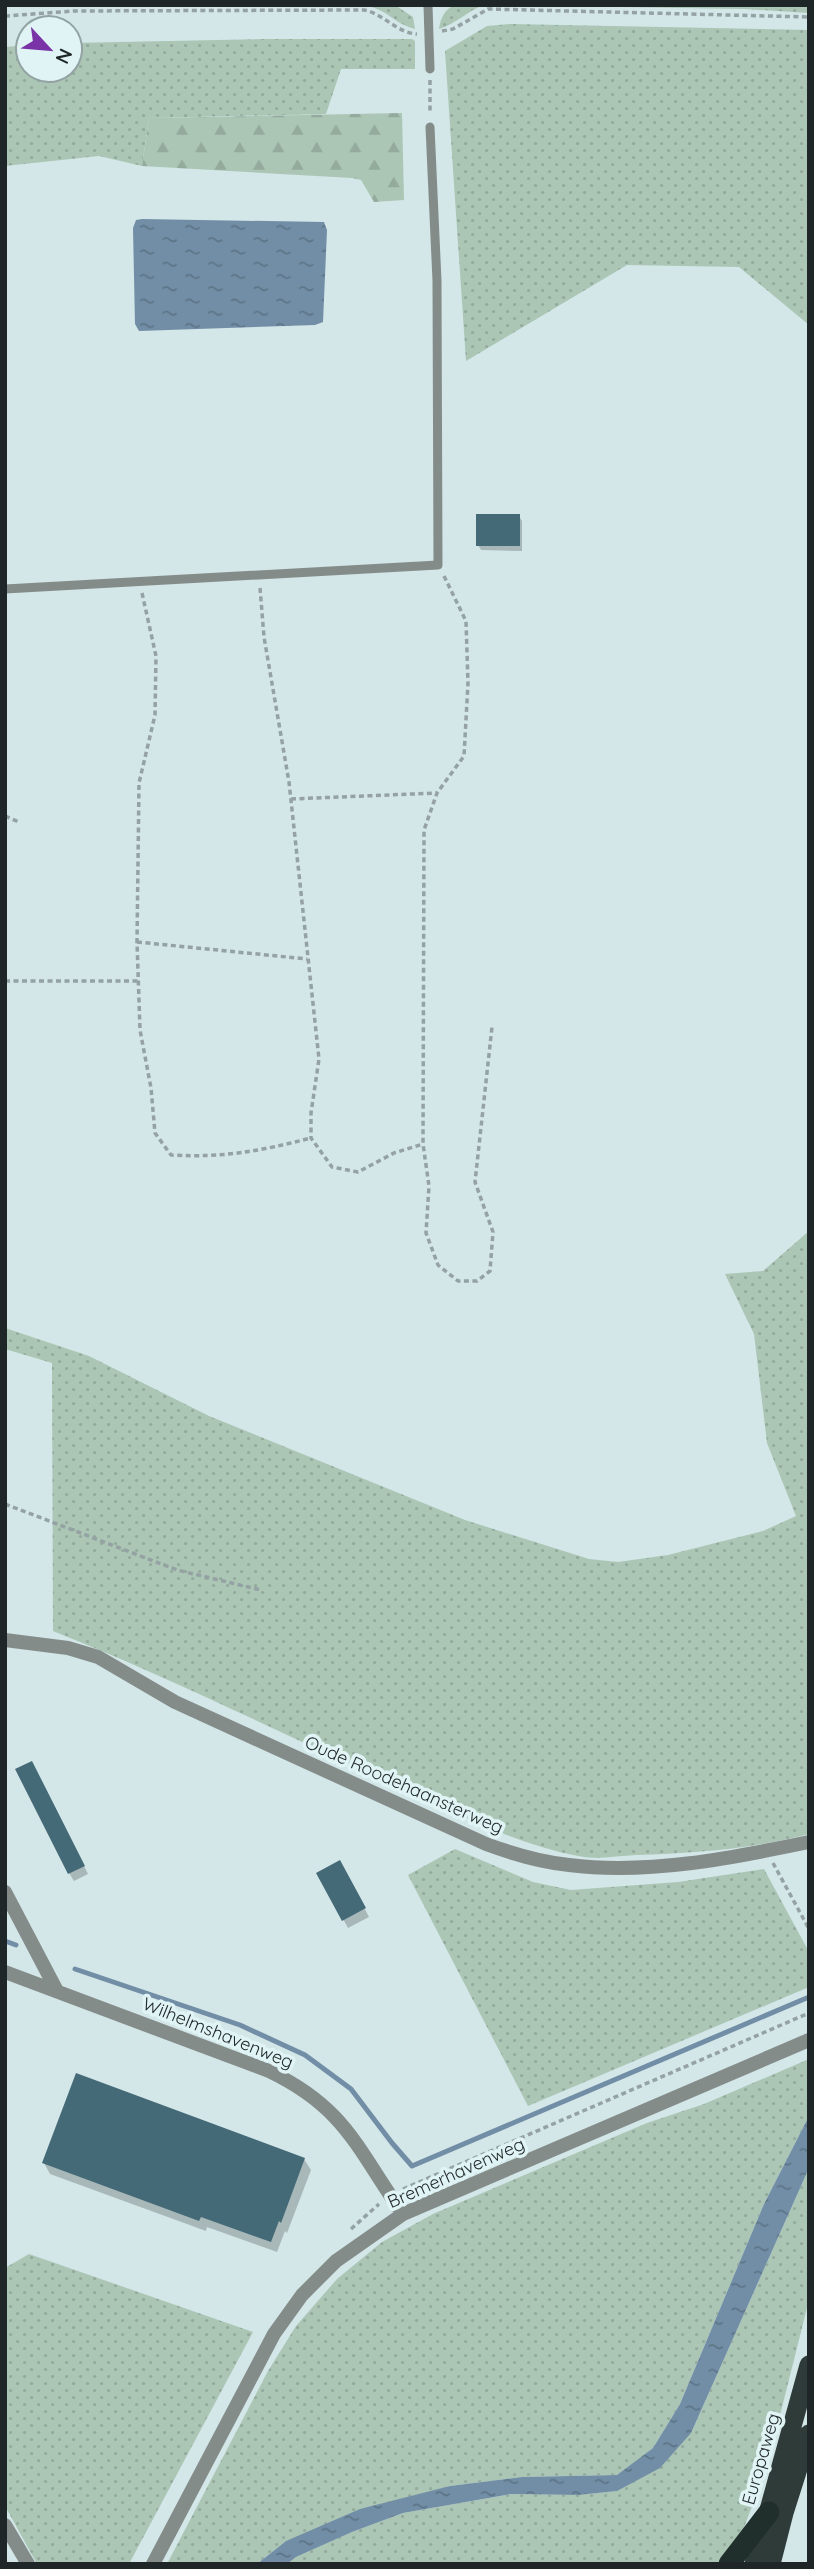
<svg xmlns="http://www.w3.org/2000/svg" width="814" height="2569" font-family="Quicksand,sans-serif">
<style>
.grass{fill:url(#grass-dots)}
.forest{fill:url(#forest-firs)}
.water{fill:url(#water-ripples)}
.shadow{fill:#0003}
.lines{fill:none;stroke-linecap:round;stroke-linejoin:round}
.stream{stroke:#728ea6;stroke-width:5}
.building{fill:#446977}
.path{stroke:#94a2a4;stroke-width:3.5;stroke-dasharray:5 3.5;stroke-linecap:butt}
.service{stroke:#848c8a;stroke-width:9}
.minor{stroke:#848c8a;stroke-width:14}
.trunk{stroke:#2e3b38;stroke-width:19}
.motorway{stroke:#212f2c;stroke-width:21}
.labels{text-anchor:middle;stroke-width:7;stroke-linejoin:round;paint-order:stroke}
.street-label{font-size:18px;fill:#1f2627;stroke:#e0f4f5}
</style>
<defs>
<pattern id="grass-dots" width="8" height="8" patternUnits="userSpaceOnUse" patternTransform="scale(1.75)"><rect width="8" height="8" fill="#abc6b5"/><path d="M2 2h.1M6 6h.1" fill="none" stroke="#93aa9c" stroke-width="1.8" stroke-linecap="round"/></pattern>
<pattern id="forest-firs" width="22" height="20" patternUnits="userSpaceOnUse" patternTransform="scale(1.75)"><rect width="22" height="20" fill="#abc6b5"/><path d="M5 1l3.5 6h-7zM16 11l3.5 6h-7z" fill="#93aa9c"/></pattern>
<pattern id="water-ripples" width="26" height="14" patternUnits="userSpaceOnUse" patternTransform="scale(1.75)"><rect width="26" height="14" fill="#728ea6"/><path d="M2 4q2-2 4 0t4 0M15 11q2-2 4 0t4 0" fill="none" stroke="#5d7487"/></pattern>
</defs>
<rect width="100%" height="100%" fill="#d3e6e8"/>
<!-- grass -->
<path class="grass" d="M361 5H395L413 17 415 29C392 23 388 8 361 5Z
M454 5H484C467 11 456 24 439 29 441 17 444 11 454 5Z
M490 5H809V13L744 9Z
M510 24 809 30V325L739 267 627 265 466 361 445 51 487 26Z
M264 39H412L415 41V69H341L326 114 149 118 142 166 99 156 5 166V47L28 45V70H70V43Z
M809 1231V1834C751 1849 695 1853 636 1855 617 1856 596 1860 578 1856 511 1843 448 1809 386 1781 275 1730 166 1676 53 1631L52 1363 5 1349V1328L89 1356 209 1416 465 1520 589 1559 618 1562 668 1555 763 1531 796 1516 767 1443 754 1334 725 1274 763 1271Z
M455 1849 533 1882 571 1890 678 1882 764 1869 809 1952V1987L528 2106 408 1875Z
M809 2059V2116L764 2204 680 2404 653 2448 618 2475 522 2477 450 2486 286 2541 257 2564H167L268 2371 296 2326 337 2279 382 2242 433 2214 647 2123 704 2104Z
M809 2168V2300L767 2467 743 2530 720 2564H287L296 2557 352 2532 403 2513 511 2494 578 2495 616 2491 691 2433Z
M29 2254 253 2332 129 2564H37L5 2506V2268Z"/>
<!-- forest -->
<path class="forest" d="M402 113 404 200 374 202 361 180 352 178 142 166 149 118Z"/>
<!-- water -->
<path class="water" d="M142 219 324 222 327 230 323 322 315 325 139 331 135 324 133 228 136 220Z
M809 2116V2168L691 2433 660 2468 617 2491 578 2495 511 2494 403 2513 352 2532 296 2557 287 2564H257L286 2541 360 2509 450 2486 522 2477 617 2475 653 2448 680 2404 764 2204Z"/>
<!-- shadow -->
<path class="shadow" d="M519 516 522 521V551L481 550 478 545Z
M36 1771 88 1874 74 1881 69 1873Z
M340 1862 369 1917 348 1928 318 1873Z
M304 2159 311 2170 287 2233 285 2231 277 2252 207 2227 206 2231 50 2174 44 2163Z"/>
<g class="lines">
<!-- stream -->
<path class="stream" d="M5 1941 16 1945
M75 1969 240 2025 305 2055 351 2089 392 2143 412 2166 809 1997"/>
</g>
<!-- building -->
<path class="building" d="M476 514H520V546H476Z
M32 1761 85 1866 68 1874 15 1769Z
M340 1860 366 1908 342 1921 316 1873Z
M76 2073 305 2158 281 2223 279 2221 271 2242 201 2217 199 2221 42 2163Z"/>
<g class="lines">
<!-- path -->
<path class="path" d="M5 16 74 11 364 10C384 14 397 33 417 34
M442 31 453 29 488 9 809 17
M430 80V114
M444 576 466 621 468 683 464 756 437 793 424 830 423 1144 429 1186 426 1233 438 1265 458 1281H477L490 1271 493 1232 475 1182 492 1027
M260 588 264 637 289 782 319 1059 311 1113V1138L332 1167 358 1172 394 1153 423 1144
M142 593 156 656 155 715 139 783 137 942 140 1030 151 1088 155 1133 171 1155C224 1158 260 1151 311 1138
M291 799 437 793
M5 816 19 822
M137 942 307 959
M5 981H138
M5 1504 177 1570 261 1590
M773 1863 809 1929
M403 2189 809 2013
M351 2229 379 2204"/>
<!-- service -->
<path class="service" d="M428 5 430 69
M5 589 438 565 437 281 430 127"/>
<!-- minor -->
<path class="minor" d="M5 1640 68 1648 98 1657 175 1702 486 1844C513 1854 540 1862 569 1865 648 1875 732 1858 809 1842
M5 1892 57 1991
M5 1972 269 2071C346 2108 357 2149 403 2214
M5 2525 28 2564
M153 2564 274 2334 302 2295 336 2261 403 2214 809 2040"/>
<!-- trunk -->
<path class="trunk" d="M754 2564 809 2365
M771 2564 784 2513 809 2434"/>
<!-- motorway -->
<path class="motorway" d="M729 2564 769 2512"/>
</g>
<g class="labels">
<!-- street labels -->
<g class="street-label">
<text transform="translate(404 1785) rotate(24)" y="6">Oude Roodehaansterweg</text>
<text transform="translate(218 2033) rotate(22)" y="6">Wilhelmshavenweg</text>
<text transform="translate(456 2173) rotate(-24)" y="6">Bremerhavenweg</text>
<text transform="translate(761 2459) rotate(-74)" y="6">Europaweg</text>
</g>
</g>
<!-- border -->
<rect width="814" height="2569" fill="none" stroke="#1f2627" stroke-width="14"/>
<!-- north arrow -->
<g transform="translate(49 49) rotate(116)"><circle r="33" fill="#e0f4f5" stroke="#93a2a3" stroke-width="2"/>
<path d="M0-5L12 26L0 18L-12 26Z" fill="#7933a6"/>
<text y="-10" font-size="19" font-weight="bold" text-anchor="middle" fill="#1f2627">N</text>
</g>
</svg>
